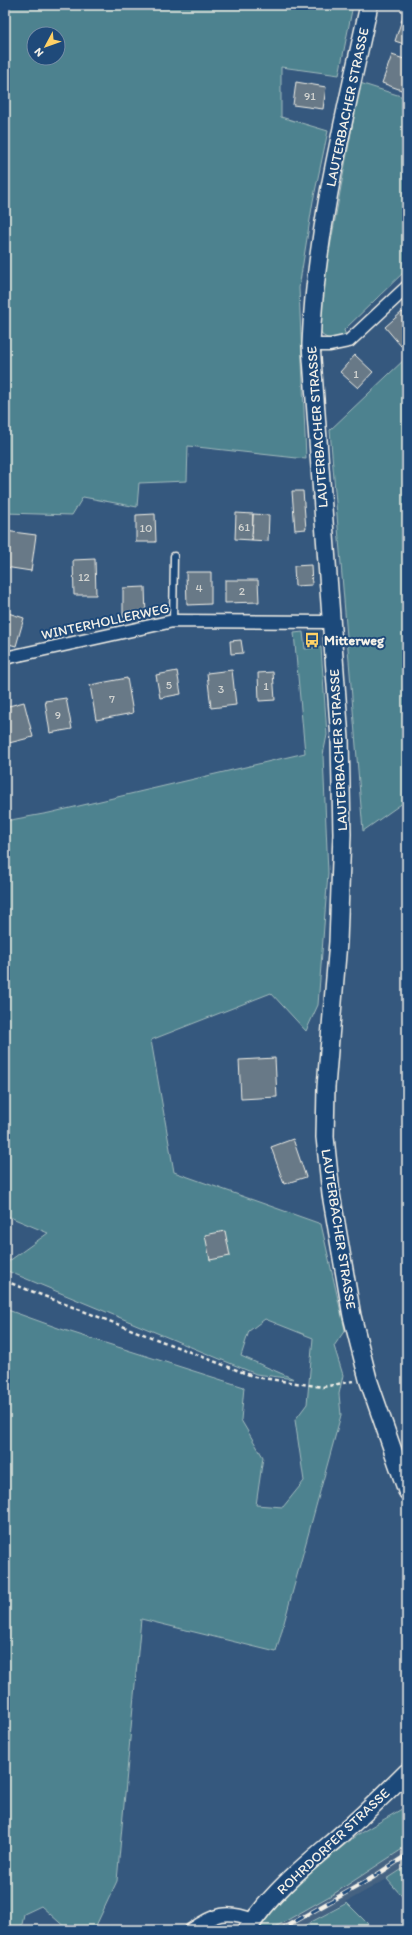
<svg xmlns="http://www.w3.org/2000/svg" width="412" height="1935" font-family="Itim,sans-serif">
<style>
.built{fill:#446281}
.green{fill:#4e828f;stroke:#a1babc;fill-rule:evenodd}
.building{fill:#677987;stroke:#f4f1e8}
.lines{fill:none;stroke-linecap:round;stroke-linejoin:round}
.lane-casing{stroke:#f4f1e8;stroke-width:9}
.street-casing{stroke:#f4f1e8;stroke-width:15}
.secondary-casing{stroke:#f4f1e8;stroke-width:20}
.path{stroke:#f4f1e8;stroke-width:2.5;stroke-dasharray:4 3;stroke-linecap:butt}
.lane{stroke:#1f4a7a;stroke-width:6}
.street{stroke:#1f4a7a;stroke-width:12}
.secondary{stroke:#1f4a7a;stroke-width:17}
.rail-casing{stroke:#f4f1e8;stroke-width:4.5}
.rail{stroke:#1f4a7a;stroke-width:3;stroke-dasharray:9;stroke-linecap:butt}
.labels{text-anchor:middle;stroke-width:4;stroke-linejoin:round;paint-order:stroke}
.number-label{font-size:12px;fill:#d1d3d0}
.street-label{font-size:14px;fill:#f4f1e8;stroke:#1f4a7a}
.poi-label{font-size:14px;font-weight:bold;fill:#f4f1e8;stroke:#1f4a7a;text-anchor:start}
</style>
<rect width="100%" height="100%" fill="#35587e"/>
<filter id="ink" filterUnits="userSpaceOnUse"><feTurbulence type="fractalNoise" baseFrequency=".025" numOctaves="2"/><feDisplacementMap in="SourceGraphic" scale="8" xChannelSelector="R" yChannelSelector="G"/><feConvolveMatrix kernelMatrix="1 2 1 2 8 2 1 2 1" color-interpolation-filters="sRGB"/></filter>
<g filter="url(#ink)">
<!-- built -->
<path class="built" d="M407 1846V1866L387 1879 296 1930H270L335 1893Z"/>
<!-- green -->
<path class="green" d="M5 5H353L339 75 281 67V117L328 131 313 201 299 288 306 459 188 446 187 481 139 483 137 507 83 497 72 515 5 513ZM34 34H58V58H34Z
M360 83 407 98V269L344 330 346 336 332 341 322 335 319 325 326 269Z
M407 357V800L363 831 330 430Z
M303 632 305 649 321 647 327 735 323 755 328 873 318 1005 306 1031 271 993 151 1040 174 1172 321 1224 345 1330 334 1346 343 1375 339 1394 341 1415 276 1652 141 1619 117 1881 94 1930H68L41 1906 24 1914 21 1930H5V1309L61 1329 244 1387 241 1420 263 1457 256 1505 283 1507 304 1481 295 1420 307 1404 313 1338 265 1319 249 1331 241 1356 294 1379 256 1374 5 1270V1264L48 1233 5 1215V821L49 813 305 753 294 633Z
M407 1806V1846L335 1893 270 1930H259L278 1903 319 1865 357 1835Z
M407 1866V1902L387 1879Z
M347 1903 374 1930H296Z"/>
<!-- building -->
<path class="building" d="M404 13 407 14V45L395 41Z
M392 55 407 60V92L382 83Z
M296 82 326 87 323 109 293 105Z
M402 312 407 317V341L401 346 385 327Z
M355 355 373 372 358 388 340 372Z
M292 491H303L306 529 295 530Z
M236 513 253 514 252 540 235 539Z
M155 514 156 542H136V515Z
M253 514 269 515 268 541 252 540Z
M5 531 36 535 31 571 5 567Z
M95 559 96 595H74L73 560Z
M311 565 312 585 295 586 294 566Z
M186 572H211V604L187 605Z
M225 580H258L259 602 225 603Z
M145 587 146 617H123V588Z
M5 612 24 618 16 646 5 643Z
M241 640 243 653 231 654 230 641Z
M232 670 236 705 211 708 207 673Z
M177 671 181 694 160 698 156 675Z
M273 672 275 700 259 701 258 673Z
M127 678 133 713 96 720 90 685Z
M66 698 72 729 50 733 45 701Z
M24 702 33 737 5 744V707Z
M275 1058 277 1097 241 1099 239 1060Z
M293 1139 306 1177 284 1184 271 1147Z
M225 1231 230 1256 210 1260 205 1235Z"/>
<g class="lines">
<!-- lane casing -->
<g class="lane-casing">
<path id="lane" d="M173 621 174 556"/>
</g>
<!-- street casing -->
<g class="street-casing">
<path id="street" d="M311 345H330L349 341 407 287
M5 658 173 621 331 622
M191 1930C214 1914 226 1909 253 1920"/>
</g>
<!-- secondary casing -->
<g class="secondary-casing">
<path id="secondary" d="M369 5C345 117 315 230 311 345L340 739 342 834 338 942 326 1087 325 1137 331 1194 352 1316 368 1379 407 1491
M247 1930C271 1893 303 1867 336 1839 361 1817 384 1795 407 1772"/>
</g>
<!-- path -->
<path class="path" d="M5 1281 255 1377 323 1387 353 1381"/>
<!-- lane -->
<use href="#lane" class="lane"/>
<!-- street -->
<use href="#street" class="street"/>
<!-- secondary -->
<use href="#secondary" class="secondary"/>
<!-- rail casing -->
<g class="rail-casing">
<path id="rail" d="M280 1930 372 1878 407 1855"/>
</g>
<!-- rail -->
<use href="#rail" class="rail"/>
</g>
</g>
<!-- icons -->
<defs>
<g id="bus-bare" transform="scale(1.2)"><path d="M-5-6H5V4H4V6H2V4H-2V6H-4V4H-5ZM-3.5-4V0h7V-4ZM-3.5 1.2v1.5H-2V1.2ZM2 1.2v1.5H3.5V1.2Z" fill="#ffd166" stroke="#1f4a7a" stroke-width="2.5" paint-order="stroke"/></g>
</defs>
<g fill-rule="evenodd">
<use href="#bus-bare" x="312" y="640"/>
</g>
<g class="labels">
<!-- number labels -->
<g class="number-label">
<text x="310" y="100">91</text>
<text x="356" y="378">1</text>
<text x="244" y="531">61</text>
<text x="146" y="532">10</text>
<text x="84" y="581">12</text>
<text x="199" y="592">4</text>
<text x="242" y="595">2</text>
<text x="169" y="689">5</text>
<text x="266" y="690">1</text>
<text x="221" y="693">3</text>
<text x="112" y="703">7</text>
<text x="58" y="719">9</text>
</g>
<!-- street labels -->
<g class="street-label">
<text transform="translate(347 107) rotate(-78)" y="5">LAUTERBACHER STRASSE</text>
<text transform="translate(317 427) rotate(-94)" y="5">LAUTERBACHER STRASSE</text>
<text transform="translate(105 621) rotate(-12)" y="5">WINTERHOLLERWEG</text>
<text transform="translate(338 750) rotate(-93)" y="5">LAUTERBACHER STRASSE</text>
<text transform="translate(339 1229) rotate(81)" y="5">LAUTERBACHER STRASSE</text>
<text transform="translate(333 1841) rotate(-43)" y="5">ROHRDORFER STRASSE</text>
</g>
<!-- poi labels -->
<g class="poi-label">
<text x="324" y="645">Mitterweg</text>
</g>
</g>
<!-- margin -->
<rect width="412" height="1935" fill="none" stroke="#1f4a7a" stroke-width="20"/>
<rect x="10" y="10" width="392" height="1915" fill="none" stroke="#f4f1e8" stroke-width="1.5" filter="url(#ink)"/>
<!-- north arrow -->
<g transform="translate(46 46) rotate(229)"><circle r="19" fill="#1f4a7a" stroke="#748da6"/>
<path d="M0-3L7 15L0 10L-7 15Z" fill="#ffd166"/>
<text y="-6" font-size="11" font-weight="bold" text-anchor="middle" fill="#f4f1e8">N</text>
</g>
</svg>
